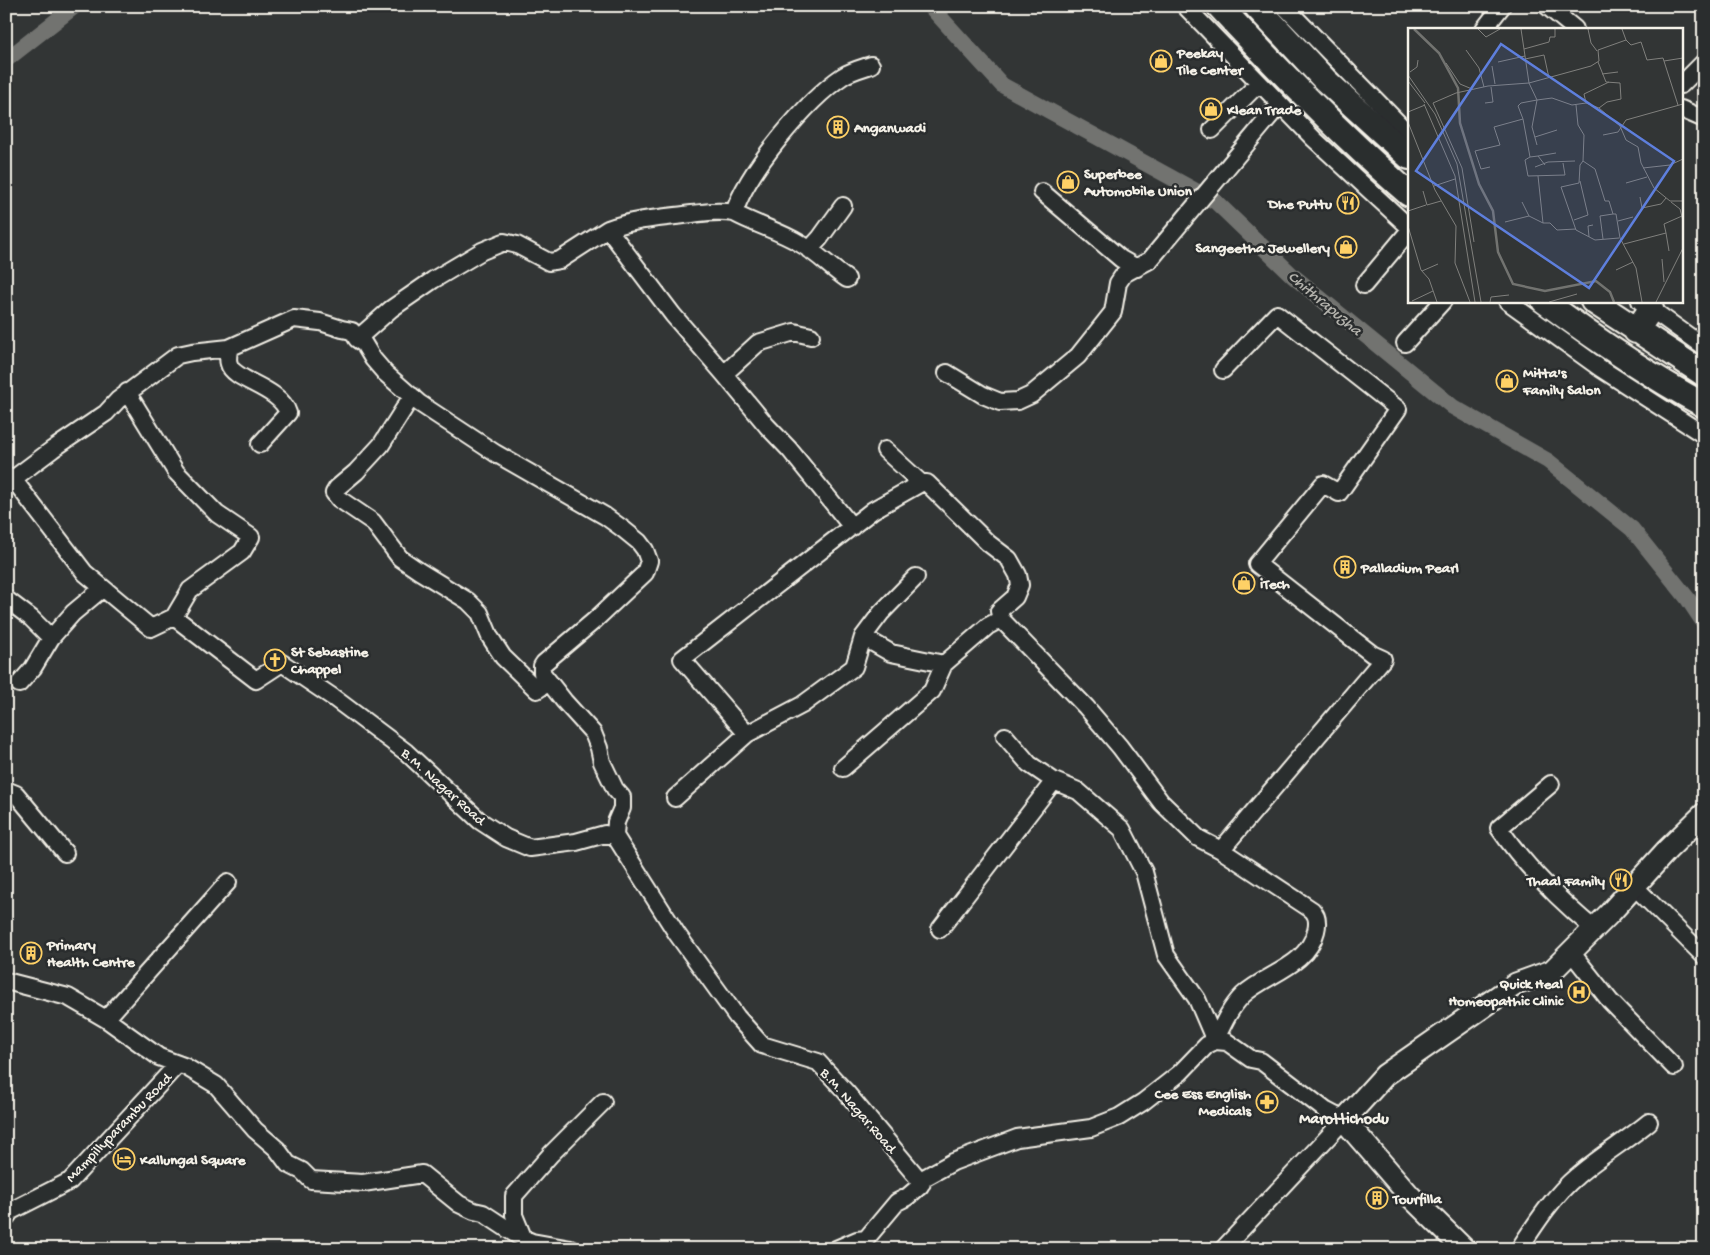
<svg xmlns="http://www.w3.org/2000/svg" width="1710" height="1255" font-family="'Gochi Hand',sans-serif">
<style>
.lines{fill:none;stroke-linecap:round;stroke-linejoin:round}
.canal{stroke:#727370;stroke-width:16}
.minor-casing{stroke:#f4f1e8;stroke-width:20}
.major-casing{stroke:#f4f1e8;stroke-width:25}
.highway-casing{stroke:#f4f1e8;stroke-width:28}
.minor{stroke:#2a2d2e;stroke-width:16}
.major{stroke:#2a2d2e;stroke-width:21}
.highway{stroke:#2a2d2e;stroke-width:24}
.labels{text-anchor:middle;stroke-width:5;stroke-linejoin:round;paint-order:stroke}
.poi-label{font-size:15px;font-weight:bold;fill:#f4f1e8;stroke:#2a2d2e;text-anchor:start}
.street-label{font-size:15px;fill:#f4f1e8;stroke:#2a2d2e}
.water-label{font-size:16px;font-style:italic;fill:#b3b2ac;stroke:#2a2d2e}
.neighbourhood-label{font-size:16px;font-weight:bold;fill:#f4f1e8;stroke:#2a2d2e}
.inset-river{fill:none;stroke:#727370;stroke-width:2.5}
.inset-road{fill:none;stroke:#80807d;stroke-width:1}
.view{fill:#5e7fdd;fill-opacity:0.15;stroke:#5e7fdd;stroke-width:2.5}
.inset-edge{fill:none;stroke:#f4f1e8;stroke-width:2.5}
</style>
<rect width="100%" height="100%" fill="#323535"/>
<filter id="ink" filterUnits="userSpaceOnUse"><feTurbulence type="fractalNoise" baseFrequency=".02" numOctaves="2"/><feDisplacementMap in="SourceGraphic" scale="10" xChannelSelector="R" yChannelSelector="G"/><feConvolveMatrix kernelMatrix="1 2 1 2 8 2 1 2 1" color-interpolation-filters="sRGB"/></filter>
<g filter="url(#ink)">
<g class="lines">
<!-- canal -->
<path class="canal" d="M930 6 1002 85 1216 202 1293 276 1453 407 1548 461 1632 529 1688 599 1704 623
M6 60 75 6"/>
<!-- minor casing -->
<g class="minor-casing">
<path id="minor" d="M1185 6 1314 139 1409 227
M1284 6 1409 134
M1547 6 1575 29
M1484 29 1502 6
M1681 85 1704 62
M1681 109 1704 119
M1212 130 1259 83
M1042 192 1121 259 1137 268
M734 213C756 225 780 231 801 244 818 254 831 268 847 279
M608 229C633 220 658 218 684 215 701 213 717 210 734 213 747 171 807 100 843 76 851 71 862 68 871 65
M809 250 820 238 843 206
M1364 285 1409 231
M1507 301 1600 368 1704 435
M1640 301 1704 347
M357 339 391 309 433 280 482 251 504 242 517 245 549 262 560 260 608 229 673 315 724 374 767 426 789 449 852 527
M1405 343 1443 301
M229 348C229 352 227 359 229 364 233 381 280 387 288 413L260 444
M947 373 983 395 1000 402 1018 401 1031 395 1078 356 1113 312 1118 283 1124 274 1150 260 1280 104
M724 374 758 343 794 332 811 336
M127 392 176 472 217 514 251 537 242 552 190 590 174 617
M412 396 381 445 356 472 337 488 334 493 339 499 373 522 400 558 419 571 468 601 480 613 490 637 503 657 537 690 549 682
M885 450 921 483
M6 476 13 479 85 573 151 628 174 617 256 680 282 663 334 698 406 752 480 821 506 838 530 848 576 842 605 834 615 836 677 934 737 1017 762 1045 818 1062 846 1092 922 1183
M13 479 53 449 106 413 118 400 178 355 192 352 229 348 294 319 320 322 342 329 352 331 357 339 364 344 373 359 385 373 419 403 495 453 605 516 623 529 639 542 645 550 649 561 645 573 595 620 544 663 542 666V673L564 701 593 733 599 748 602 762 615 789 622 797V808L616 822 615 836
M6 599 31 618 51 638
M863 637 891 653 944 664 988 626 1001 619
M19 684 33 668 51 638 73 613 103 588
M747 734 682 659 873 510 921 483H927L988 543 1009 559 1018 575 1020 585 1015 597 999 611 1001 619 1086 707 1120 747 1161 802 1198 838 1221 850
M1005 736 1029 764 1054 781 1078 791 1122 829 1144 872 1166 955 1197 999 1215 1041C1223 1024 1230 1008 1243 995 1267 973 1307 967 1316 931 1318 923 1318 916 1312 910L1221 850 1383 659 1372 654 1257 564 1323 484 1339 493 1398 409 1277 314 1223 370
M843 768 932 691 944 664
M1551 784 1499 828C1525 866 1558 899 1594 929
M6 790 16 794 65 853
M675 798 747 734 802 705 854 667 863 637 881 613 916 577
M1634 886 1704 956
M940 929 1054 781
M1571 952 1610 1001 1674 1067
M6 981 68 997 106 1019 159 1057 186 1067 216 1085 255 1130 277 1149 288 1164 302 1171 311 1180 363 1183 422 1174 459 1204 474 1211 483 1213 518 1236 532 1242 571 1249
M106 1019 228 882
M6 1218 11 1211 70 1181 178 1064
M525 1242 514 1215V1196L551 1154 603 1102
M836 1249 857 1240 866 1239 897 1202 907 1197 920 1186 924 1178 953 1162 1017 1138 1091 1128 1119 1117 1143 1102 1180 1073 1207 1045 1215 1041 1227 1042 1251 1059 1261 1061 1325 1110 1344 1120 1223 1249
M1519 1249C1536 1223 1554 1195 1577 1176 1600 1156 1626 1141 1649 1122"/>
</g>
<!-- major casing -->
<g class="major-casing">
<path id="major" d="M1464 1249 1409 1195 1344 1120 1385 1075 1516 984 1552 971 1610 913 1667 850 1704 814"/>
</g>
<!-- highway casing -->
<g class="highway-casing">
<path id="highway" d="M1219 6C1280 72 1341 135 1409 194
M1256 6 1325 80 1409 157
M1544 301C1595 339 1648 375 1704 405
M1593 301 1704 374
M1636 331 1651 309"/>
</g>
<!-- minor -->
<use href="#minor" class="minor"/>
<!-- major -->
<use href="#major" class="major"/>
<!-- highway -->
<use href="#highway" class="highway"/>
</g>
</g>
<!-- icons -->
<defs>
<g id="shop-ring" transform="scale(1.125)"><circle r="9.5" fill="#2a2d2e" stroke="#ffd166" stroke-width="1.5"/><path d="M-5-2.5h2.3a2.7 3.5 0 0 1 5.4 0H5L5.5 6h-11ZM-1.5-2.5h3a1.5 2.3 0 0 0-3 0Z" fill="#ffd166"/></g>
<g id="building-ring" transform="scale(1.125)"><circle r="9.5" fill="#2a2d2e" stroke="#ffd166" stroke-width="1.5"/><path d="M-4-6H4V6H1V3H-1V6H-4ZM-2.5-4.3h1.7v1.8h-1.7ZM.8-4.3h1.7v1.8H.8ZM-2.5-1h1.7V.8h-1.7ZM.8-1h1.7V.8H.8Z" fill="#ffd166"/></g>
<g id="restaurant-ring" transform="scale(1.125)"><circle r="9.5" fill="#2a2d2e" stroke="#ffd166" stroke-width="1.5"/><path d="M-5-6h1v4h1v-4h1v4h1v-4h1v5L-1.5 .5V6h-2V.5L-5-1ZM5-6V6H3V1.5H1.5Q1.5-4 5-6Z" fill="#ffd166"/></g>
<g id="church-ring" transform="scale(1.125)"><circle r="9.5" fill="#2a2d2e" stroke="#ffd166" stroke-width="1.5"/><path d="M-1.2-6h2.4v3.5h3.3v2.4h-3.3V6h-2.4V-.1h-3.3v-2.4h3.3Z" fill="#ffd166"/></g>
<g id="hospital-ring" transform="scale(1.125)"><circle r="9.5" fill="#2a2d2e" stroke="#ffd166" stroke-width="1.5"/><path d="M-5-5h3v3.5h4V-5h3V5h-3V1.5h-4V5h-3Z" fill="#ffd166"/></g>
<g id="pharmacy-ring" transform="scale(1.125)"><circle r="9.5" fill="#2a2d2e" stroke="#ffd166" stroke-width="1.5"/><path d="M-2-6h4v4h4v4h-4v4h-4v-4h-4v-4h4Z" fill="#ffd166"/></g>
<g id="hotel-ring" transform="scale(1.125)"><circle r="9.5" fill="#2a2d2e" stroke="#ffd166" stroke-width="1.5"/><path d="M-6-4.5h1.5V1H6V5H4.5V3h-9V5H-6ZM-4 0a1.8 1.8 0 1 1 3.6 0ZM.5 0V-2.5h3Q6-2.5 6 0Z" fill="#ffd166"/></g>
</defs>
<g fill-rule="evenodd">
<use href="#shop-ring" x="1161" y="61"/>
<use href="#shop-ring" x="1211" y="109"/>
<use href="#building-ring" x="838" y="127"/>
<use href="#shop-ring" x="1068" y="182"/>
<use href="#restaurant-ring" x="1348" y="203"/>
<use href="#shop-ring" x="1346" y="247"/>
<use href="#shop-ring" x="1507" y="381"/>
<use href="#building-ring" x="1345" y="567"/>
<use href="#shop-ring" x="1244" y="583"/>
<use href="#church-ring" x="275" y="660"/>
<use href="#restaurant-ring" x="1621" y="880"/>
<use href="#building-ring" x="31" y="953"/>
<use href="#hospital-ring" x="1579" y="992"/>
<use href="#pharmacy-ring" x="1267" y="1102"/>
<use href="#hotel-ring" x="124" y="1159"/>
<use href="#building-ring" x="1377" y="1198"/>
</g>
<g class="labels">
<!-- poi labels -->
<g class="poi-label">
<text x="1177" y="57">Peekay<tspan x="1177" dy="17">Tile Center</tspan></text>
<text x="1227" y="114">Klean Trade</text>
<text x="854" y="132">Anganwadi</text>
<text x="1084" y="178">Superbee<tspan x="1084" dy="17">Automobile Union</tspan></text>
<text x="1332" y="208" text-anchor="end">Dhe Puttu</text>
<text x="1330" y="252" text-anchor="end">Sangeetha Jewellery</text>
<text x="1523" y="377">Mitta's<tspan x="1523" dy="17">Family Salon</tspan></text>
<text x="1361" y="572">Palladium Pearl</text>
<text x="1260" y="588">iTech</text>
<text x="291" y="656">St Sebastine<tspan x="291" dy="17">Chappel</tspan></text>
<text x="1605" y="885" text-anchor="end">Thaal Family</text>
<text x="47" y="949">Primary<tspan x="47" dy="17">Health Centre</tspan></text>
<text x="1563" y="988" text-anchor="end">Quick Heal<tspan x="1563" dy="17">Homeopathic Clinic</tspan></text>
<text x="1251" y="1098" text-anchor="end">Cee Ess English<tspan x="1251" dy="17">Medicals</tspan></text>
<text x="140" y="1164">Kallungal Square</text>
<text x="1393" y="1203">Tourfilla</text>
</g>
<!-- street labels -->
<g class="street-label">
<text transform="translate(444 786) rotate(42)" y="5">B.M. Nagar Road</text>
<text transform="translate(859 1110) rotate(49)" y="5">B.M. Nagar Road</text>
<text transform="translate(118 1127) rotate(-46)" y="5">Mampillyparambu Road</text>
</g>
<!-- water labels -->
<g class="water-label">
<text transform="translate(1326 302) rotate(40)" y="6">Chithrapuzha</text>
</g>
<!-- neighbourhood labels -->
<g class="neighbourhood-label">
<text x="1344" y="1123">Marottichodu</text>
</g>
</g>
<!-- overview -->
<g transform="translate(1408 28)">
<rect width="275" height="275" fill="#323535"/>
<path class="inset-river" d="M6 1 31 25 50 60 52 95 71 156 85 183 90 224 105 256 137 263 188 253 202 264 206 274"/>
<path class="inset-road" d="M70 1 78 9 92 1M180 1 183 15 189 23M214 1 218 12 190 22 191 33 183 38 121 55 129 72 144 70 164 77 178 75 191 80 212 98 218 112 230 119 233 135 246 160 262 173H275M218 12 223 17 233 14 239 32 255 30 270 77M116 21 141 14 142 9H147V1M58 22 71 40 76 59M117 31 136 27 141 50M256 33 275 30M90 34 117 28M190 34 198 54 212 55 213 71 199 74 191 80M38 35 52 56 64 61M84 38 87 56M2 44 9 39 10 32M194 46 210 44M0 47 27 86 49 136 73 274M0 53 17 75M25 75 54 140 66 214M25 75 48 65 80 58 121 55 113 1M77 75 85 74 83 59M178 75 176 66 201 54M16 76 47 148 67 274M168 77 170 97 176 107 175 133 187 141 197 173H201L205 186H208L212 210 228 240 234 274M0 84 17 77M115 91 122 129 117 132 120 148 157 147 155 135M0 94 27 162 48 198 47 235 62 274M195 107 210 104 218 92 275 76M127 109 149 102M130 128 148 125M122 129 130 128 137 137M175 133 172 137 171 155 153 159 168 202 187 212 211 210M82 139 73 141 67 123 92 117 86 99 115 91 110 78 113 75 129 72 124 99 129 117M127 139 140 134 167 133M235 140 262 137 275 131M130 148 135 195H142L149 202 168 201M218 155 239 149M26 158 47 151M15 163 19 177 33 173M232 169 234 180 253 176 258 170M114 174 121 188M263 174 272 181 275 193M0 183 18 177M166 192 180 187 172 153M210 193 225 189M97 194 121 188 135 195M0 198 13 242 21 251 29 274M258 205 261 223M181 209 180 198 185 197M195 211 192 188 205 186M216 216 258 205 256 196 274 188M254 231 256 254M208 242 225 234M14 243 30 236M4 273 25 263M82 274 83 269 101 267M141 274 169 266M248 274 275 220"/>
<path class="view" d="M93 16 266 133 181 260 8 143Z"/>
<rect width="275" height="275" class="inset-edge"/>
</g>
<!-- margin -->
<rect width="1710" height="1255" fill="none" stroke="#2a2d2e" stroke-width="25"/>
<rect x="12" y="12" width="1685" height="1230" fill="none" stroke="#f4f1e8" stroke-width="2" filter="url(#ink)"/>
</svg>
